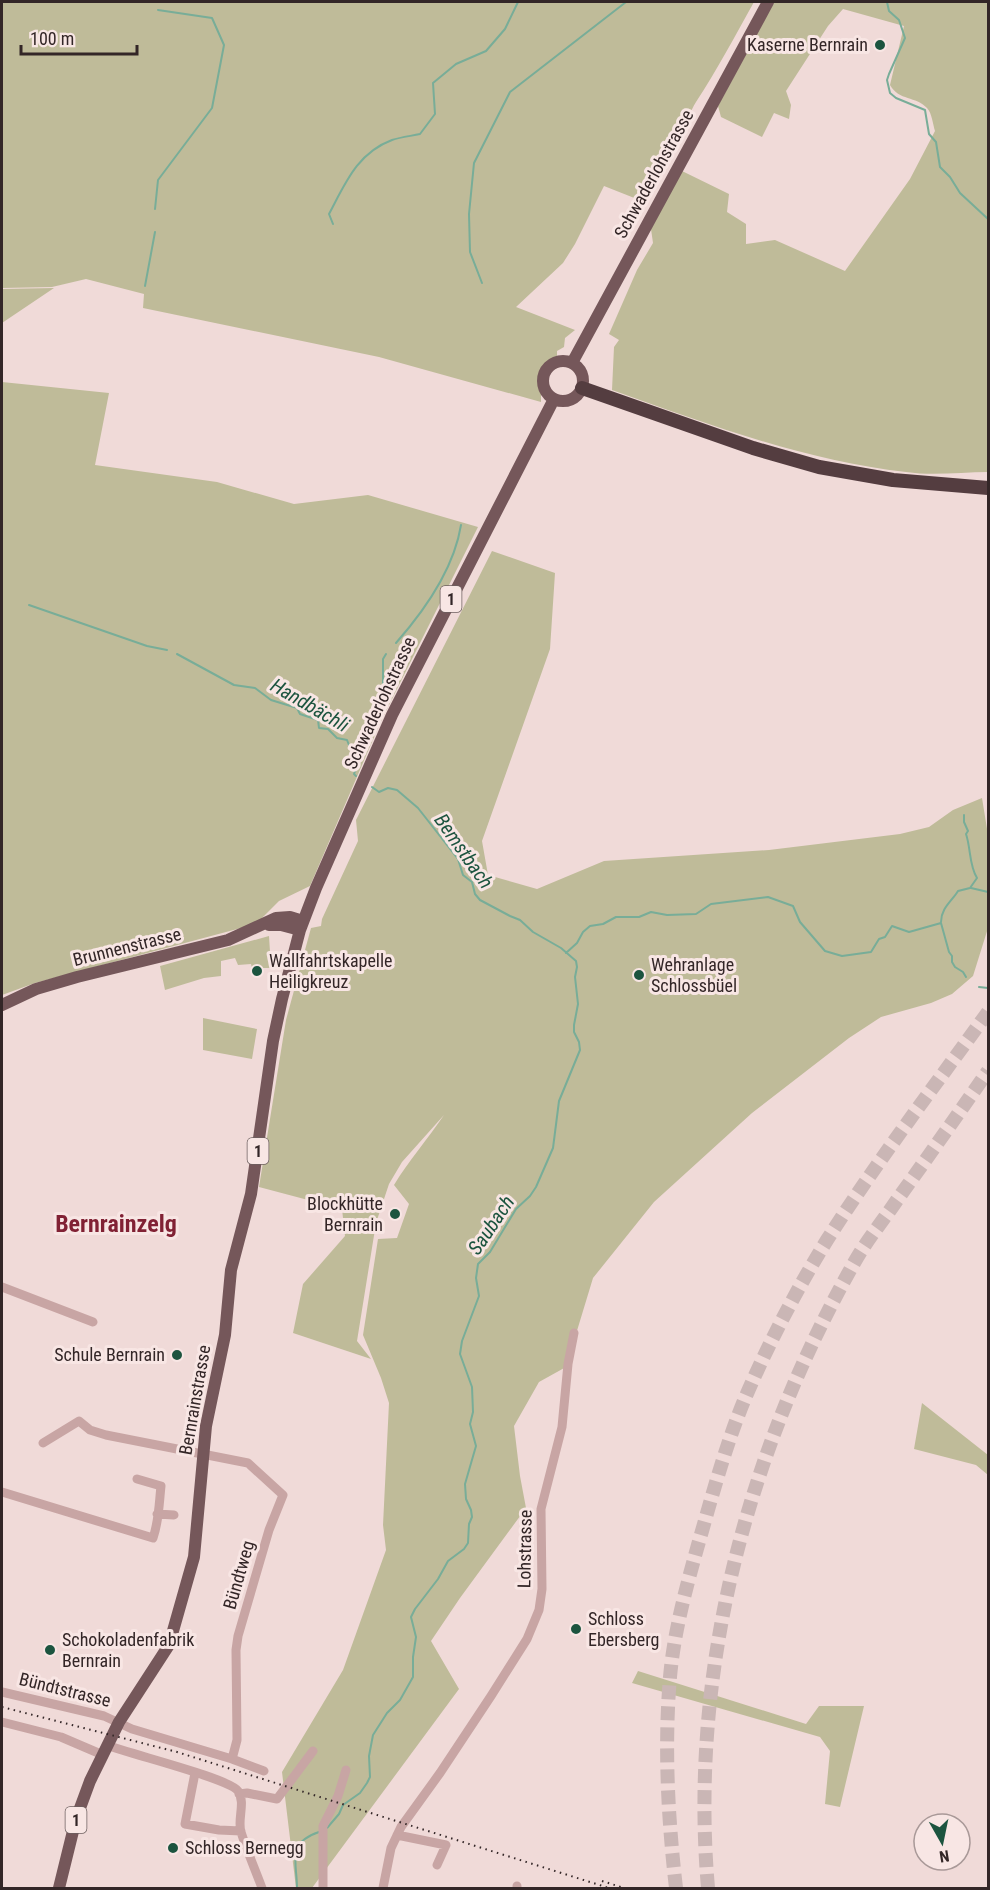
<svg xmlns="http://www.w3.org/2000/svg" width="990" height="1890" font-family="'Roboto Condensed',sans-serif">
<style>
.green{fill:#bfbb99}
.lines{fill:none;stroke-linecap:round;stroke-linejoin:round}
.stream{stroke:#78ad98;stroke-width:2}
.highway-tunnel{stroke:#cab6b5;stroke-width:14;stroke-dasharray:14 7;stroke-linecap:butt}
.minor{stroke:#c8a5a4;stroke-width:9}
.major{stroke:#75575a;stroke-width:12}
.highway{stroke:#543d40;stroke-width:14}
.rail{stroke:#332627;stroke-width:2;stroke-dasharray:1.5 4.5;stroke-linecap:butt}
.poi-dot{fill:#1c543f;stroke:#f8e6e4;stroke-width:2}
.labels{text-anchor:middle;stroke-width:6;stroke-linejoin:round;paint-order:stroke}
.shield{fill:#f8e6e4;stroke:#6e6060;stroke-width:1.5}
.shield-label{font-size:16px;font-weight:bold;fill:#332627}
.poi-label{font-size:18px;fill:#332627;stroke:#f8e6e4;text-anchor:start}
.street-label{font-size:18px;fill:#332627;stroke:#f8e6e4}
.water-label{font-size:20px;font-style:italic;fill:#1c543f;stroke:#f8e6e4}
.district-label{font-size:24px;font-weight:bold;fill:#812134;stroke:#f8e6e4}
</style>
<rect width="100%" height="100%" fill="#f0dad8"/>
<!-- green -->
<path class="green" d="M2 2H754C735 36 717 70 696 102 690 111 688 124 677 128L684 131 647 203 604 186 575 244 563 263 516 307 575 330 565 338 564 347 557 351V356L541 371V402L379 357 143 308 144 294 86 279 52 287 2 288Z
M774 2H988V472C962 472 933 476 906 472 805 461 708 424 612 390L614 347 619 340 609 334 637 270 653 243 651 229 682 171 729 194 727 212 746 224V244L775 240 845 271 910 179 935 131C933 125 932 113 927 108 916 96 899 101 890 85L904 26 843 9 828 26 786 91 791 105 789 119 774 113 762 137 721 117 718 106Z
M54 288 2 323V289Z
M2 382 109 393 95 465 217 482 294 504 368 495 478 527 381 721 310 886 279 901 256 924 35 983 2 995Z
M492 551 555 573 550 649 482 841 488 875 537 889 604 861 769 850 900 834 929 827 953 810 982 798 988 835V928L973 976 952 994 931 1003 881 1017 849 1038 752 1113 654 1202 593 1278 566 1367 539 1382 514 1426 520 1476 526 1508 460 1598 431 1641 459 1689 312 1888H296L282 1772 343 1670 386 1550 383 1525 389 1403 381 1378 363 1335 378 1239 397 1238 409 1204 394 1185C409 1160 428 1139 444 1115L402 1162 389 1184 376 1223 357 1341 371 1359 293 1333 303 1284 345 1236 342 1209 259 1187 286 1020 311 928 321 926 322 919 358 841 356 820Z
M269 936 271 968H252L251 964 238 965 235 958 221 961V976L204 978 165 990 160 966Z
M203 1018 257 1029 252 1059 203 1050Z
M922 1403 988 1455V1475L976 1465 914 1449Z
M638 1671 806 1724 819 1706H864L840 1807 825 1804 830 1751 820 1737 632 1683Z"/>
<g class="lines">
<!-- stream -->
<path class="stream" d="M887 2 889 11 899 20 905 38 889 74 887 80 890 93 896 98 925 110 929 134 936 142 940 167 950 177 960 193 988 219
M155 209 158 180 212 108 224 45 212 18 158 10
M333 224 329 214C345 184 357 153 392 140 401 137 411 136 420 134L435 114 433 83 456 64 486 51 505 29 518 2
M482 283 470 252 469 214 474 163 510 92 626 2
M145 286 155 232
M29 605 147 646 167 650
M396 643C425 610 454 569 461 525
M177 654 234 685 255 688 271 700 297 708 300 714 318 720 319 728 328 729 337 738 347 740 351 750 361 755
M356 776 354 774 372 727 381 715 383 705V659L386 654
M971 888 988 892
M941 922C941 908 952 901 958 891L970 888 977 878C969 865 971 849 966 834L968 831 964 822V815
M566 953 577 943 583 932 590 926 603 924 616 917H639L651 912 667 915 696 914 711 904 768 897 793 906 800 922 825 951 842 956 871 952 879 939 885 937 892 926 909 932 941 923 949 952 952 956V962L955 967 963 972 966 977
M979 987 988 988
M327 1828 339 1814 343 1805 360 1793 367 1783 370 1777 369 1756 373 1735 387 1713 400 1700 413 1677V1657L416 1637 411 1617 415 1609 438 1579 448 1561 464 1549 468 1543 469 1524 472 1517 471 1510 466 1499 465 1484 476 1446 470 1424 473 1412 472 1387 460 1354 462 1341 479 1296 476 1278 478 1264 490 1252 516 1209 530 1196 536 1187 553 1148 559 1101 580 1050 579 1042 574 1032V1025L578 1004 575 977 577 967 576 961 561 948 533 932 520 920 510 916 480 900 475 894 472 882 463 875 458 859 418 808 397 790 388 788 379 792 372 787
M297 1888C297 1862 286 1843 319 1832"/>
<!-- highway-tunnel -->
<path class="highway-tunnel" d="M676 1888C668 1819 664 1747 670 1677 674 1632 686 1588 698 1545 713 1493 727 1439 749 1389 771 1339 798 1287 827 1240 877 1161 934 1087 988 1012
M708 1888C689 1671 747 1452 854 1263 866 1241 883 1221 897 1200 928 1157 958 1114 988 1071"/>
<!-- minor -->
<path class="minor" d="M2 1287 93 1322
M2 1492 153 1538C159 1521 159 1504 161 1486L137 1479
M157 1514 174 1515
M2 1692 104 1716 132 1729 232 1759 237 1740 236 1650 238 1636 269 1530 283 1495 248 1463 106 1435 90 1430 79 1421 43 1443
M2 1722 61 1737 103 1755
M107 1745C129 1754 229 1778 238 1791 246 1803 237 1819 241 1832 247 1851 255 1869 262 1888
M232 1759 264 1771
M195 1773 185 1824 219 1830 241 1831
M239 1794 247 1793 277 1799 313 1751
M397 1835 446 1845 437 1865
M323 1888V1826L338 1796 346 1770
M383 1888 391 1848 401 1827 440 1773 491 1696 527 1639 539 1610 542 1589 541 1509 562 1427 568 1364 574 1333
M517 1888V1886"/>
<!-- major -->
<path class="major" d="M543 381a20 20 0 1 1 40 0a20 20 0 1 1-40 0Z
M572 363 768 2
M269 925H281L300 930
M2 1005 36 989 77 977 228 940 276 918 290 917 303 921
M59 1888 76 1819 90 1781 119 1722 169 1645 194 1557 206 1426 225 1335 231 1270 251 1194 273 1041 282 999 300 930 316 888 392 715 554 399"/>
<!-- highway -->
<path class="highway" d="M582 388 753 448 819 467 893 480 988 488"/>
<!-- rail -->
<path class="rail" d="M2 1707 177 1752 609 1888
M602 1881 624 1888"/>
</g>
<!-- markers -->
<g class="poi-dot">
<circle cx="880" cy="45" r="6"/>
<circle cx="257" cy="971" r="6"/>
<circle cx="639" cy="975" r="6"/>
<circle cx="395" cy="1214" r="6"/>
<circle cx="177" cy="1355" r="6"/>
<circle cx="576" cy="1629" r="6"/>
<circle cx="50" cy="1650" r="6"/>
<circle cx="173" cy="1848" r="6"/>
</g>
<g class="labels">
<!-- shield labels -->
<g class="shield">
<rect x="440.5" y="586" width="21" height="26" rx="4.5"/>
<rect x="247.5" y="1138" width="21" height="26" rx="4.5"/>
<rect x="65.5" y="1807" width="21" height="26" rx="4.5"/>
</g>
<g class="shield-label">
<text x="451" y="605">1</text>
<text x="258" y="1157">1</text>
<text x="76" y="1826">1</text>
</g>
<!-- poi labels -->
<g class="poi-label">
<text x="868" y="51" text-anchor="end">Kaserne Bernrain</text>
<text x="269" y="967">Wallfahrtskapelle<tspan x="269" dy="21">Heiligkreuz</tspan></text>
<text x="651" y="971">Wehranlage<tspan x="651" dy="21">Schlossbüel</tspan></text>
<text x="383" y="1210" text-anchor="end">Blockhütte<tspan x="383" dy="21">Bernrain</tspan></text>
<text x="165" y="1361" text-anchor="end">Schule Bernrain</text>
<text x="588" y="1625">Schloss<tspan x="588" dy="21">Ebersberg</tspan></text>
<text x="62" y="1646">Schokoladenfabrik<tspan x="62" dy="21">Bernrain</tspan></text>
<text x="185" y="1854">Schloss Bernegg</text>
</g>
<!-- street labels -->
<g class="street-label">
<text transform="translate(654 174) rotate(-61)" y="6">Schwaderlohstrasse</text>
<text transform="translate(380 703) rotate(-65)" y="6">Schwaderlohstrasse</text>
<text transform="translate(127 947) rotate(-14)" y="6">Brunnenstrasse</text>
<text transform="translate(195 1400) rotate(-80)" y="6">Bernrainstrasse</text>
<text transform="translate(525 1549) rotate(-89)" y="6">Lohstrasse</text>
<text transform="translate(239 1575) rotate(-74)" y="6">Bündtweg</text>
<text transform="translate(65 1690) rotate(14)" y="6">Bündtstrasse</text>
</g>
<!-- water labels -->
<g class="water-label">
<text transform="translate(310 705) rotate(30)" y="7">Handbächli</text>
<text transform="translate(464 851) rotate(55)" y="7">Bemstbach</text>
<text transform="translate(491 1225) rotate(-56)" y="7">Saubach</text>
</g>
<!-- district labels -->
<g class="district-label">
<text x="116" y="1232">Bernrainzelg</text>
</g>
</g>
<!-- border -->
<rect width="990" height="1890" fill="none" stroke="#332627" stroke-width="6"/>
<!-- north arrow -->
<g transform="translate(942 1842) rotate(171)"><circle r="28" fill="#f8e6e4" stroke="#a99998" stroke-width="1.5"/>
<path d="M0-4.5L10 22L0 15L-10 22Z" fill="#1c543f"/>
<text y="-9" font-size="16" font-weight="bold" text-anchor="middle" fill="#332627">N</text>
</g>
<!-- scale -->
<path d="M21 45v9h116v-9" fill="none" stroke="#332627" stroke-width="3"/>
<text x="30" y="45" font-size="18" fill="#332627" stroke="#f8e6e4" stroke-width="4.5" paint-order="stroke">100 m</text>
</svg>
